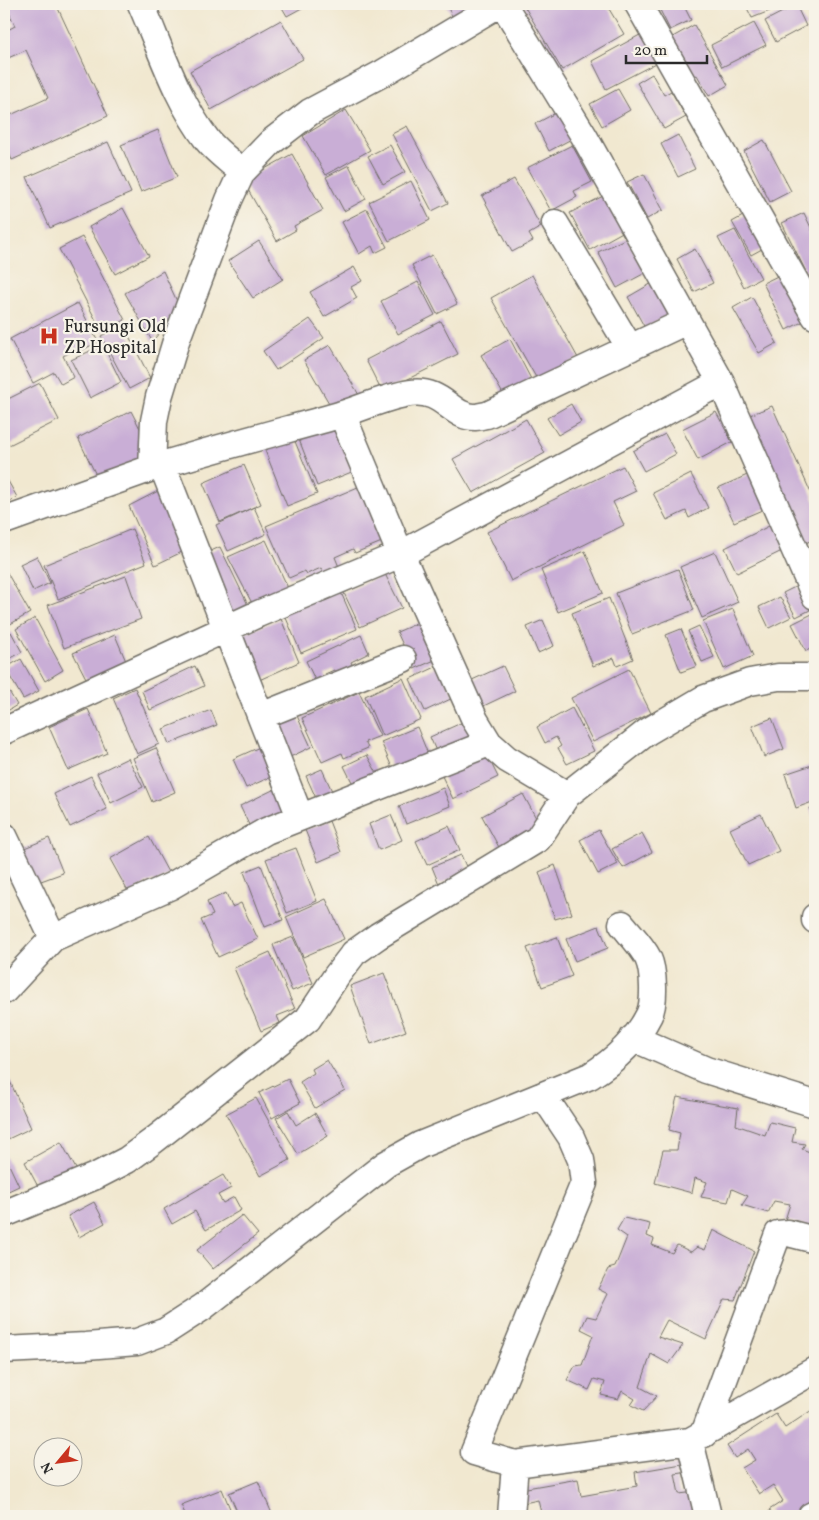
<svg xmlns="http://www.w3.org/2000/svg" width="819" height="1520" font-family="Vollkorn,serif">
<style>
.building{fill:#c9aed6}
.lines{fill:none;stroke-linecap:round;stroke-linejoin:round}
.street-casing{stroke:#706d65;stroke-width:29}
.street{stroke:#fff;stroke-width:26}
.labels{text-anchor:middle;stroke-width:4.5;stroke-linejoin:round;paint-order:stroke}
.poi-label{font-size:18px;fill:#2b2b2b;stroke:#f7f3e8;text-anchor:start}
</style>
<rect width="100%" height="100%" fill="#f7f3e8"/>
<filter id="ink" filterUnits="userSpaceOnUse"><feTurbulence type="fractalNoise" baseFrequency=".02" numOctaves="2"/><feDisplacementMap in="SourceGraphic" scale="10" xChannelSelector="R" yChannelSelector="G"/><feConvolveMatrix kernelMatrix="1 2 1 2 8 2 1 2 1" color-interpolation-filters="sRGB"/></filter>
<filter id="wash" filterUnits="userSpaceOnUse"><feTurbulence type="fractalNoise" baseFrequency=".0096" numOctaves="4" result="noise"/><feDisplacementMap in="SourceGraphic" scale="20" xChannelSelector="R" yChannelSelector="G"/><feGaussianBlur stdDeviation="1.12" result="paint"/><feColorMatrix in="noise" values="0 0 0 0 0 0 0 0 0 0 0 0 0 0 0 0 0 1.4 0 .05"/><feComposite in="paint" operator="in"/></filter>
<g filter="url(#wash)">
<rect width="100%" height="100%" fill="#f1e8d0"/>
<g id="blocks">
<!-- building -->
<path class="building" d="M5 4H56L108 116 12 160 4 142V118L48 98 26 50 6 59 4 53V32L15 26Z
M280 4H309L287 16Z
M446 4H486L454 20Z
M523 4H606L624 34 562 70Z
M657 4H683L691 20 670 30Z
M750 4H787L752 18 746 6Z
M807 4H815V19Z
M796 5 806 26 776 42 765 21Z
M281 20 303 59 211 110 190 71Z
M754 23 766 45 722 67 711 45Z
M694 25 728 85 709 96 697 75 691 78 669 39Z
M649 30 664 59 606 89 592 61Z
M652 74 664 95 671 91 686 117 664 129 637 83Z
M618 89 630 110 602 126 590 104Z
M563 109 577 136 549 151 535 124Z
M346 110 370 150 326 175 303 136Z
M407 126 448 203 432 211 392 134Z
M158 130 177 177 141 192 121 145Z
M678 135 695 169 678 177 661 144Z
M764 140 791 191 770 202 744 151Z
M108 142 131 193 50 228 27 177Z
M390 145 405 172 383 184 368 156Z
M572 145 592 182 574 191 577 197 551 211 527 168Z
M292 154 323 210 294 226 296 230 277 241 243 181Z
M349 165 366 199 344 211 326 177Z
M644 174 663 210 647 219 627 182Z
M514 179 541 227 529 234 533 241 512 252 482 196Z
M411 181 430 220 389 241 369 202Z
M607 194 626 230 590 250 570 213Z
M123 208 149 256 115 274 89 227Z
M367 209 387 247 375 253 372 246 359 254 342 222Z
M752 211 771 244 751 255 732 222Z
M804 213 815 236V290L782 223Z
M735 230 761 278 744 287 718 238Z
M82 237 125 320 102 332 59 249Z
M627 238 645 273 617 288 598 252Z
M259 241 283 279 253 298 228 261Z
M695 249 713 283 694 292 677 259Z
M432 255 457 304 437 314 412 265Z
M354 267 362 281 351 287 357 298 324 317 310 292Z
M163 271 181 310 152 341 125 293Z
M786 272 810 318 786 330 763 283Z
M532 275 578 358 538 381 491 298Z
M418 282 435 315 398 334 381 301Z
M654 282 671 313 645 328 628 297Z
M752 297 777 343 759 353 733 308Z
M78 303 98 342 82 350 80 347 63 356 74 377 61 384 54 372 33 383 10 339Z
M310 319 324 338 276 370 263 351Z
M441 321 458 354 382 392 366 360Z
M123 324 150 378 129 389 101 336Z
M510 339 531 379 503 394 481 355Z
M103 345 121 382 90 398 71 360Z
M330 345 359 395 333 410 304 360Z
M40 383 59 420 9 445 4 435V401Z
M571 404 581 422 558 435 547 418Z
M772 406 815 502V539L803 544 745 417Z
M131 411 152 452 98 479 78 438Z
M716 412 732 442 698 460 682 429Z
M526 419 545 453 473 493 453 459Z
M334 422 354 471 317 486 298 437Z
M291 432 317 494 287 506 262 443Z
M665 434 676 454 644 471 633 451Z
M244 465 261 504 220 522 203 483Z
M623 466 636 491 613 502 624 525 511 581 487 532Z
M754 472 769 507 734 522 718 488Z
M4 474 17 497 4 504Z
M691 474 708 508 689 518 686 511 667 520 653 493Z
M365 484 389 539 355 553 353 549 335 557 339 567 324 573 321 568 307 574 305 571 289 578 266 526Z
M160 490 184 551 155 565 129 506Z
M254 507 266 534 228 551 216 525Z
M775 523 788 548 737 573 725 548Z
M132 529 146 563 58 599 44 565Z
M266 540 288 588 254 607 228 557Z
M220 547 250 609 228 618 204 554Z
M585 551 603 593 558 612 541 570Z
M715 552 738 602 702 618 680 567Z
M37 556 50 583 33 591 20 564Z
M678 569 694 610 632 634 616 593Z
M6 571 30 613 5 627 4 624V573Z
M385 574 402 608 360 627 344 593Z
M126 576 141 619 64 648 48 605Z
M797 586 810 610 796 617 783 593Z
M339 588 357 629 301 653 283 611Z
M780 597 791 617 769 628 759 607Z
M609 598 633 659 617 666 614 658 593 666 572 613Z
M733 609 753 656 724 669 703 621Z
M812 614 815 620V647L806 651 792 624Z
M35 618 63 670 45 681 16 629Z
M281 619 299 662 257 681 238 636Z
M427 619 444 656 414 669 397 632Z
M543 620 554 646 538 653 527 627Z
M699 626 714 657 702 662 688 631Z
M681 629 697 666 681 672 666 635Z
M11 632 22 652 4 662V637Z
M115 635 128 666 89 684 73 653Z
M361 635 369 653 351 662 354 669 337 677 334 670 325 674 327 680 317 684 306 661Z
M21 659 39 691 23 699 5 668Z
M440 665 455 697 425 711 410 679Z
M195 666 204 686 150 710 142 691Z
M503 666 515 691 473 711 461 685Z
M629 669 651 713 593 742 571 698Z
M403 678 421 719 382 736 365 696Z
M4 683 17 705 4 713Z
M135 688 159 744 137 754 113 698Z
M359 692 380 736 365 742 368 748 344 758 342 753 322 762 302 718Z
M572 708 594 751 567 764 558 748 561 746 556 737 545 743 537 727Z
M88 709 107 753 68 770 49 727Z
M294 709 311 747 288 758 271 720Z
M211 710 217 725 169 744 163 729Z
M772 718 784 749 764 757 752 726Z
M470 719 479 740 439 758 430 737Z
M417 727 432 764 397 779 381 742Z
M262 746 275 775 246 788 233 759Z
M156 748 175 792 152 802 133 758Z
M486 753 498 777 453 799 441 774Z
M367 755 379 777 356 790 344 766Z
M128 758 143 787 111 803 97 773Z
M815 764V801L796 808 785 774Z
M322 769 336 800 320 807 306 776Z
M91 776 107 809 70 827 54 794Z
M281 786 292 810 251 829 240 806Z
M443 788 450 806 406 824 399 806Z
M523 794 542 829 501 851 482 816Z
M815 806V821L810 808Z
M761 814 779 851 748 865 730 829Z
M391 815 402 840 379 850 369 824Z
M329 821 341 852 318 862 305 830Z
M449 826 460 850 427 865 416 841Z
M599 830 618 864 598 874 580 840Z
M642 833 652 852 623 868 612 849Z
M149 837 169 874 155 883 153 880 138 888 131 897 110 859Z
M49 838 63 873 30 885 17 851Z
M296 848 317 901 287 913 266 859Z
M461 855 468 871 439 884 432 867Z
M261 865 283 920 265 927 244 872Z
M555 865 572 914 555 919 539 872Z
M226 893 232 907 241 903 258 939 218 957 201 920 213 915 207 902Z
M326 899 344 939 303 957 286 917Z
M599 926 608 948 575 961 566 939Z
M293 937 313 983 292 991 273 945Z
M557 937 572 976 542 987 527 948Z
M270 952 295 1009 277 1016 280 1023 261 1031 234 968Z
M384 973 406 1031 371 1044 350 986Z
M327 1060 345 1090 315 1108 300 1082 314 1073 312 1069Z
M4 1068 31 1128 8 1139 4 1131Z
M288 1079 300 1103 272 1118 259 1093Z
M677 1097 738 1108 736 1125 765 1135 770 1122 795 1128 792 1142 805 1144 802 1149 815 1154V1177L813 1190 815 1191V1228L785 1220 790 1204 774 1201 768 1213 742 1205 748 1196 732 1189 728 1202 701 1197 707 1182 695 1178 692 1193 655 1183 663 1150H677L680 1133 669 1130Z
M256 1098 290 1160 260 1176 226 1114Z
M288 1111 296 1125 315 1113 328 1136 298 1154 276 1118Z
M61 1142 80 1176 43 1196 25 1162Z
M4 1154 19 1186 4 1193Z
M223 1175 231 1188 218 1195 223 1203 234 1197 241 1210 206 1230 195 1211 172 1224 164 1209Z
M94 1202 105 1223 79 1237 68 1216Z
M242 1215 258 1234 213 1269 197 1250Z
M624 1218 650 1224 647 1236 654 1239 652 1245 672 1253 677 1245 691 1252 697 1247 705 1250 713 1230 754 1251 735 1300 724 1299 706 1339 667 1320 658 1337 683 1345 669 1364 651 1354 640 1387 657 1396 643 1411 631 1405 635 1399 622 1391 618 1399 601 1395 605 1382 594 1379 589 1390 567 1380 575 1366 582 1365 593 1335 581 1329 587 1316 596 1318 608 1294 598 1289 608 1269 615 1267 627 1237 617 1230Z
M815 1408V1499L789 1516H773L769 1510 783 1501 773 1485 759 1494 742 1468 755 1460 748 1449 735 1458 727 1446 776 1414 785 1428Z
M688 1463 690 1472 675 1474 679 1494 696 1492 695 1516H527L541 1513 538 1500 524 1503 521 1489 578 1479 581 1496 637 1486 635 1472Z
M258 1481 273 1516H239L229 1493Z
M222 1489 233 1516H186L181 1505Z"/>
</g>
</g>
<g filter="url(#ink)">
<use href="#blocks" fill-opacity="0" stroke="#706d65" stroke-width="1"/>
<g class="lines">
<!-- street casing -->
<g class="street-casing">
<path id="street" d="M141 4C161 50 177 101 208 141 217 152 231 162 242 172
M503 4 584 136 721 382 815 596
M638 4 815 316
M555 223 630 348
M342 414 395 541 475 720 489 743 507 759 567 795
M162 465 300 817
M152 468C213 449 275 433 336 416 361 409 384 397 410 393 443 388 451 418 476 417 479 417 483 415 487 415L687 321
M4 521 152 468 154 421 159 397 176 341 229 200 242 172 271 142 310 112 383 73 499 4
M261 716 403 659
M4 731 258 614 401 554 721 382
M4 836 53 938
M815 917V920
M4 991 53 938 171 886 266 831 489 743
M633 1038 706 1070 815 1104
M543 1095 571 1137 581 1160 584 1183 474 1452 515 1464 690 1441 815 1370
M4 1214 98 1175 127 1160 153 1141 308 1019 337 975 354 953 378 936 538 839 567 795 647 732 703 699 750 682 778 677H815
M4 1350 86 1346 137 1342 166 1331 203 1307 386 1164 420 1145 590 1076C614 1061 636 1041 649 1015 655 1003 654 971 648 958 642 946 630 934 622 924
M704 1434 778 1234 788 1233 815 1240
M690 1441 708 1516
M511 1516 515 1464
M811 1516 815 1514"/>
</g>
<!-- street -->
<use href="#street" class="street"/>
</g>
</g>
<!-- icons -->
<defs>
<g id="hospital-bare" transform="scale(1.5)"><path d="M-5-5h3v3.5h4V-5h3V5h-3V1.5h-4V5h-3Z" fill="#c8321e" stroke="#f7f3e8" stroke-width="2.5" paint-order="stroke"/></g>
</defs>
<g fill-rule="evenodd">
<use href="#hospital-bare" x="49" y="336"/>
</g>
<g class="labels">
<!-- poi labels -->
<g class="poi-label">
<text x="64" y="332">Fursungi Old<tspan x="64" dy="21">ZP Hospital</tspan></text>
</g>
</g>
<!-- margin -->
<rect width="819" height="1520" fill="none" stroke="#f7f3e8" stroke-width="20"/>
<!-- north arrow -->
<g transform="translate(58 1462) rotate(241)"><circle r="24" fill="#f7f3e8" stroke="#a5a39c"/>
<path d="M0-4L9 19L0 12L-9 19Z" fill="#c8321e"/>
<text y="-8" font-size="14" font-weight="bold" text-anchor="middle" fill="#2b2b2b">N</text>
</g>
<!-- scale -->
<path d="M626 55v8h81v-8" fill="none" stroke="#2b2b2b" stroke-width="2.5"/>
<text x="634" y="55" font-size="15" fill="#2b2b2b" stroke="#f7f3e8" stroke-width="4" paint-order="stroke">20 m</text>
</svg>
